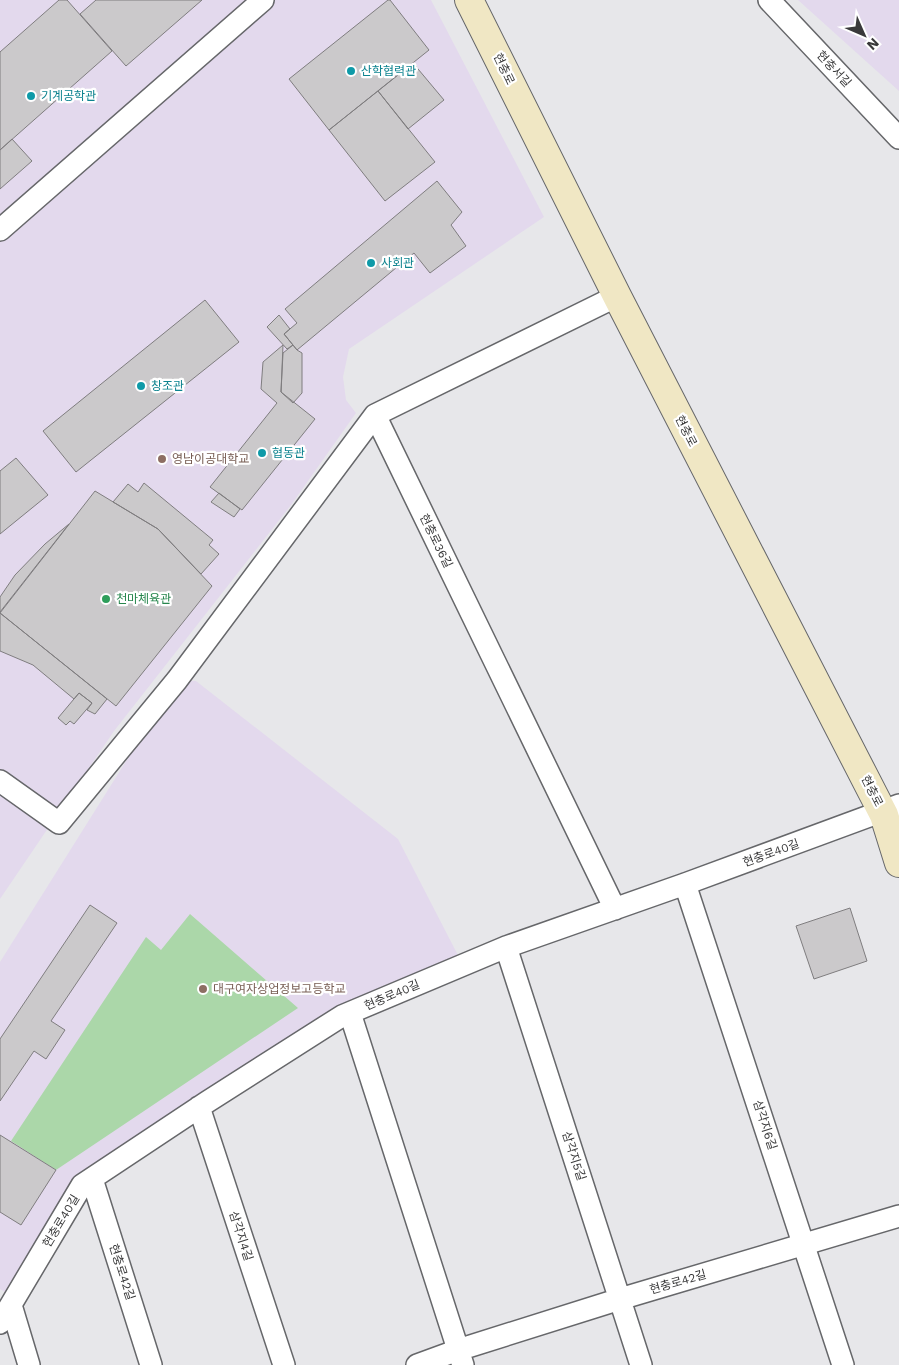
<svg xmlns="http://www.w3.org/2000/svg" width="899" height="1365" font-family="'Work Sans','Noto Sans KR',sans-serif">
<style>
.education{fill:#e3d9ed}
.green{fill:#abd7a9}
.building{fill:#cbc9cb;stroke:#7f7d7f}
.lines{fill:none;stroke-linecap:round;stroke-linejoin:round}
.minor-casing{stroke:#66676a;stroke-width:24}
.secondary-casing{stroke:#66676a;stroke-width:30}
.minor{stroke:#fff;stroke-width:21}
.secondary{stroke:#f0e7c4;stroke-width:28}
.culture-dot{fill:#0f9aa8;stroke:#fff;stroke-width:2}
.education-dot{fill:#8d6e63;stroke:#fff;stroke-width:2}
.leisure-dot{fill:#2e9e5b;stroke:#fff;stroke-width:2}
.labels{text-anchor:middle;stroke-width:4.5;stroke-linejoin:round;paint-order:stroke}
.street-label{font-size:12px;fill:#39393a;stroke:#fff}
.culture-label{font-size:12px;fill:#0d838f;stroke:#fff;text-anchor:start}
.education-label{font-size:12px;fill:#785e54;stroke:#fff;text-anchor:start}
.leisure-label{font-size:12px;fill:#27864d;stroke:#fff;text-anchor:start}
</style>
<rect width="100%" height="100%" fill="#e7e7ea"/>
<!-- education -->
<path class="education" d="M0 0H431L544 217 349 349 343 377 346 400 356 413 291 505 114 731 0 899Z
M798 0H899V91Z
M177 680 196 681 398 839 463 965 350 1013 82 1185 15 1298 0 1289V962Z"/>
<!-- green -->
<path class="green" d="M190 914 298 1008 56 1170 11 1141 146 937 161 950Z"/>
<!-- building -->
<path class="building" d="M59 0H67L112 51 0 150V52Z
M96 0H202L126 66 80 14Z
M388 0H390L429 50 329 130 289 79Z
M413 63 444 100 408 129 378 91Z
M378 91 435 162 385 201 329 130Z
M12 139 32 161 0 189V150Z
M437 181 462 212 451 225 466 246 430 273 414 253 297 350 284 334 297 323 285 309Z
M205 300 239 342 76 472 43 431Z
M279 315 290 329 284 334 293 345 287 349 267 327Z
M283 345 281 392 315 419 242 510 210 487 277 403 261 389 263 362Z
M293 345 297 350 302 353V393L293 403 281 392 283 353Z
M16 458 48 495 0 534V471Z
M144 483 213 540 209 545 219 554 201 574 158 529 113 502 128 484 138 492Z
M95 491 158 529 212 586 116 706 0 613Z
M219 493 240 509 234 517 211 502Z
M69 524 0 612V597L15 575 45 544Z
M0 613 107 699 95 714 87 710 92 703 79 693 74 699 33 665 0 651Z
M79 693 92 703 74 724 70 721 66 725 58 718Z
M90 905 117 923 51 1021 65 1030 46 1059 34 1051 0 1101V1039Z
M850 908 867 961 814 979 796 926Z
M0 1135 56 1170 21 1225 0 1212Z"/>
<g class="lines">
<!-- minor casing -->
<g class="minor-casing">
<path id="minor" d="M769 0 899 138
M0 230 263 0
M375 415 615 909
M0 781 59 823 177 680 375 415 617 296
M685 884 843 1365
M506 947 641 1365
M350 1013 463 1365
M199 1107 284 1365
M92 1179 151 1365
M11 1305 29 1365
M0 1323 82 1185 207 1102 342 1016 506 947 685 884 899 805
M417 1365 458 1350 620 1299 899 1216"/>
</g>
<!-- secondary casing -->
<g class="secondary-casing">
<path id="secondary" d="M469 0 617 296 884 815 899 863"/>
</g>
<!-- minor -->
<use href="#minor" class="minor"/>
<!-- secondary -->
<use href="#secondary" class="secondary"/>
</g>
<!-- markers -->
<g class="culture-dot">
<circle cx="351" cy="71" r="5"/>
<circle cx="31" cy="96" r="5"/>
<circle cx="371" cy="263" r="5"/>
<circle cx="141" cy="386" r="5"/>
<circle cx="262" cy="453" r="5"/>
</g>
<g class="education-dot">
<circle cx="162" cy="459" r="5"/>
<circle cx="203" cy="989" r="5"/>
</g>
<circle class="leisure-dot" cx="106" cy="599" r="5"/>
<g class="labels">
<!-- street labels -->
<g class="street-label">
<text transform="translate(504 69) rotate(64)" y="4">현충로</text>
<text transform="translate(834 69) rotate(47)" y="4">현충서길</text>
<text transform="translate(686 431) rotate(63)" y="4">현충로</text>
<text transform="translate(436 541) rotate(64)" y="4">현충로36길</text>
<text transform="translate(872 791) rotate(63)" y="4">현충로</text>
<text transform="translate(771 853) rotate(-20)" y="4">현충로40길</text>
<text transform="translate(392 995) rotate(-23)" y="4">현충로40길</text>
<text transform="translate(765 1125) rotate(72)" y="4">삼각지6길</text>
<text transform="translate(574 1156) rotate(72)" y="4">삼각지5길</text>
<text transform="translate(61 1221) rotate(-59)" y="4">현충로40길</text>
<text transform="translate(241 1236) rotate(72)" y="4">삼각지4길</text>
<text transform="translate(122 1272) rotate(72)" y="4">현충로42길</text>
<text transform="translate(678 1282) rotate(-16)" y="4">현충로42길</text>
</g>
<!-- culture labels -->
<g class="culture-label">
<text x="361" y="75">산학협력관</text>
<text x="41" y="100">기계공학관</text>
<text x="381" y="267">사회관</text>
<text x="151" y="390">창조관</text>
<text x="272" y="457">협동관</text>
</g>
<!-- education labels -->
<g class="education-label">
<text x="172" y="463">영남이공대학교</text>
<text x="213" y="993">대구여자상업정보고등학교</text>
</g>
<!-- leisure labels -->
<g class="leisure-label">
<text x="116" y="603">천마체육관</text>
</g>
</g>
<!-- north arrow -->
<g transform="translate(864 35) rotate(135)" stroke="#ffffff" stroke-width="4" paint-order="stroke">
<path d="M0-4L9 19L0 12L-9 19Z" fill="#39393a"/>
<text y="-8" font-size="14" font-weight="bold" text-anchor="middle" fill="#39393a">N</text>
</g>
</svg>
